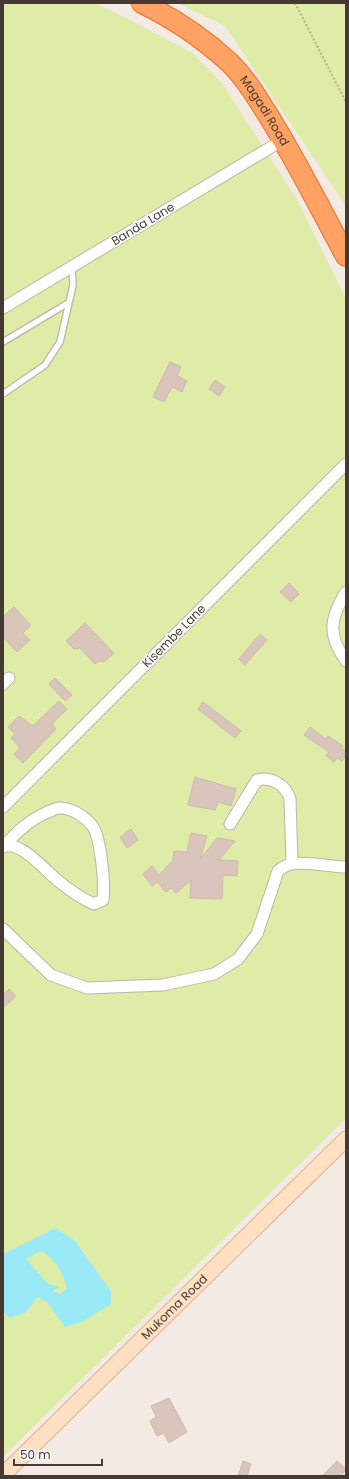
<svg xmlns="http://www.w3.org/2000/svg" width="349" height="1479" font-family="Poppins,sans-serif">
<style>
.green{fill:#dfeca8}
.water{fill:#9ae9f6;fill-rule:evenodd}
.building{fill:#d9c5bb;stroke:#d1b8ab}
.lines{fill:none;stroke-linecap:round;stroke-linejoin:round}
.lane-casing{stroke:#c2b2a8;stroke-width:8}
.street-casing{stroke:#c2b2a8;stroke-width:13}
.secondary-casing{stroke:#dbb491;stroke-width:17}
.highway-casing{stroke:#ea6f26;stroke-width:22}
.path{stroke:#c2a795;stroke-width:2;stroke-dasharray:2 2;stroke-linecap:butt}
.lane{stroke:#fff;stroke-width:5.5}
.street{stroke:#fff;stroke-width:11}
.secondary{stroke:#ffe0c2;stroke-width:15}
.highway{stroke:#ffa263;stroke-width:20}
.labels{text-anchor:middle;stroke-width:3.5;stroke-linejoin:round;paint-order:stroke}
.street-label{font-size:12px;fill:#463933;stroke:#fff}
</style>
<rect width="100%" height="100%" fill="#f3eae3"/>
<!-- green -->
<path class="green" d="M3 3H94L116 13 191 52 222 83 296 198 346 299V1118L3 1457Z
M177 3H346V206L225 26Z"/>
<!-- water -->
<path class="water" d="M56 1228 75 1241 111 1291V1304L82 1322 65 1327 47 1302 38 1297 25 1313 9 1318 3 1311V1254ZM41 1251C56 1260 62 1271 67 1288L60 1294 53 1291 59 1287 48 1284 26 1259Z"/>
<!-- building -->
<path class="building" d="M170 362 181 367 177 376 187 381 182 392 172 387 164 402 153 397Z
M215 380 225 387 219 396 209 389Z
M289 583 299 594 291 602 280 592Z
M14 607 31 625 23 633 30 640 17 652 3 637V617Z
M85 623 114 653 104 662 99 661 95 664 80 648 74 649 66 641Z
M260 634 267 640 245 665 239 659Z
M55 678 72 695 65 701 49 684Z
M59 701 67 709 52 724 56 729 23 763 14 754 20 748 11 738 15 734 8 727 19 716 33 726Z
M203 702 241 731 235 738 198 709Z
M310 727 326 739 328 736 343 746 341 748 346 751V755L342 761 337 758 334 762 326 756 329 752 304 735Z
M195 777 236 789 231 806 218 802 215 810 188 805Z
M131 829 138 840 127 848 120 837Z
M191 833 207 836 200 859 217 838 235 841 219 860 238 861 237 876 223 875 222 899 190 898 191 880 176 893 171 888 166 892 157 882 152 886 143 874 152 866 159 875 173 860 174 851 187 852Z
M9 989 16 996 3 1008V995Z
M169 1398 187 1432 169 1443 164 1433 157 1436 150 1421 156 1417 151 1406Z
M243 1461 251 1464 247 1476H238Z
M337 1461 346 1469 341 1476H322Z"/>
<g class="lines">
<!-- lane casing -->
<g class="lane-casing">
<path id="lane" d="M3 342 68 303
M3 394 45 365 60 342 73 285 72 267"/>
</g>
<!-- street casing -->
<g class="street-casing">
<path id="street" d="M3 308 283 140
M346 592C330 618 327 635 346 661
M3 684 9 678
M3 807 346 464
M230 824 257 780C271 776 286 785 290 799L292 862
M3 847C19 839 45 870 57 880 68 889 80 898 94 904L103 900C105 885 101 839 93 827 87 818 71 807 59 808 56 808 51 811 48 812 29 820 18 831 4 846
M3 929 51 975 87 988 163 985 214 974 238 959 257 934 278 871C292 856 326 867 346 867"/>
</g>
<!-- secondary casing -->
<g class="secondary-casing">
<g id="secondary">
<path id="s1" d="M3 1475 346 1139"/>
</g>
</g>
<!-- highway casing -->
<g class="highway-casing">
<g id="highway">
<path id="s2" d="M142 3C175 19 203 38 230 63 248 81 261 104 274 125 300 168 322 212 346 256"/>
</g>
</g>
<!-- path -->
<path class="path" d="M295 3 346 102"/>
<!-- lane -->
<use href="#lane" class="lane"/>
<!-- street -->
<use href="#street" class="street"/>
<!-- secondary -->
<use href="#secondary" class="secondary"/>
<!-- highway -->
<use href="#highway" class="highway"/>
</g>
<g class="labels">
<!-- street labels -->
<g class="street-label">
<text dy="4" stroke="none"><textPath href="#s2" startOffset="166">Magadi Road</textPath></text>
<text transform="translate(143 224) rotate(-31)" y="4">Banda Lane</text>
<text transform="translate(174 636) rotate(-45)" y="4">Kisembe Lane</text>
<text dy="4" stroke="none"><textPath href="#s1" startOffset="240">Mukoma Road</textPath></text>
</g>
</g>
<!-- border -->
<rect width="349" height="1479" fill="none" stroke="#463933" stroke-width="8"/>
<!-- scale -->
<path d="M14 1459v6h88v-6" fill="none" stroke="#463933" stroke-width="2"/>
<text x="20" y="1459" font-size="12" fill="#463933" stroke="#ffffff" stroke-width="3" paint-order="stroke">50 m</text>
</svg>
